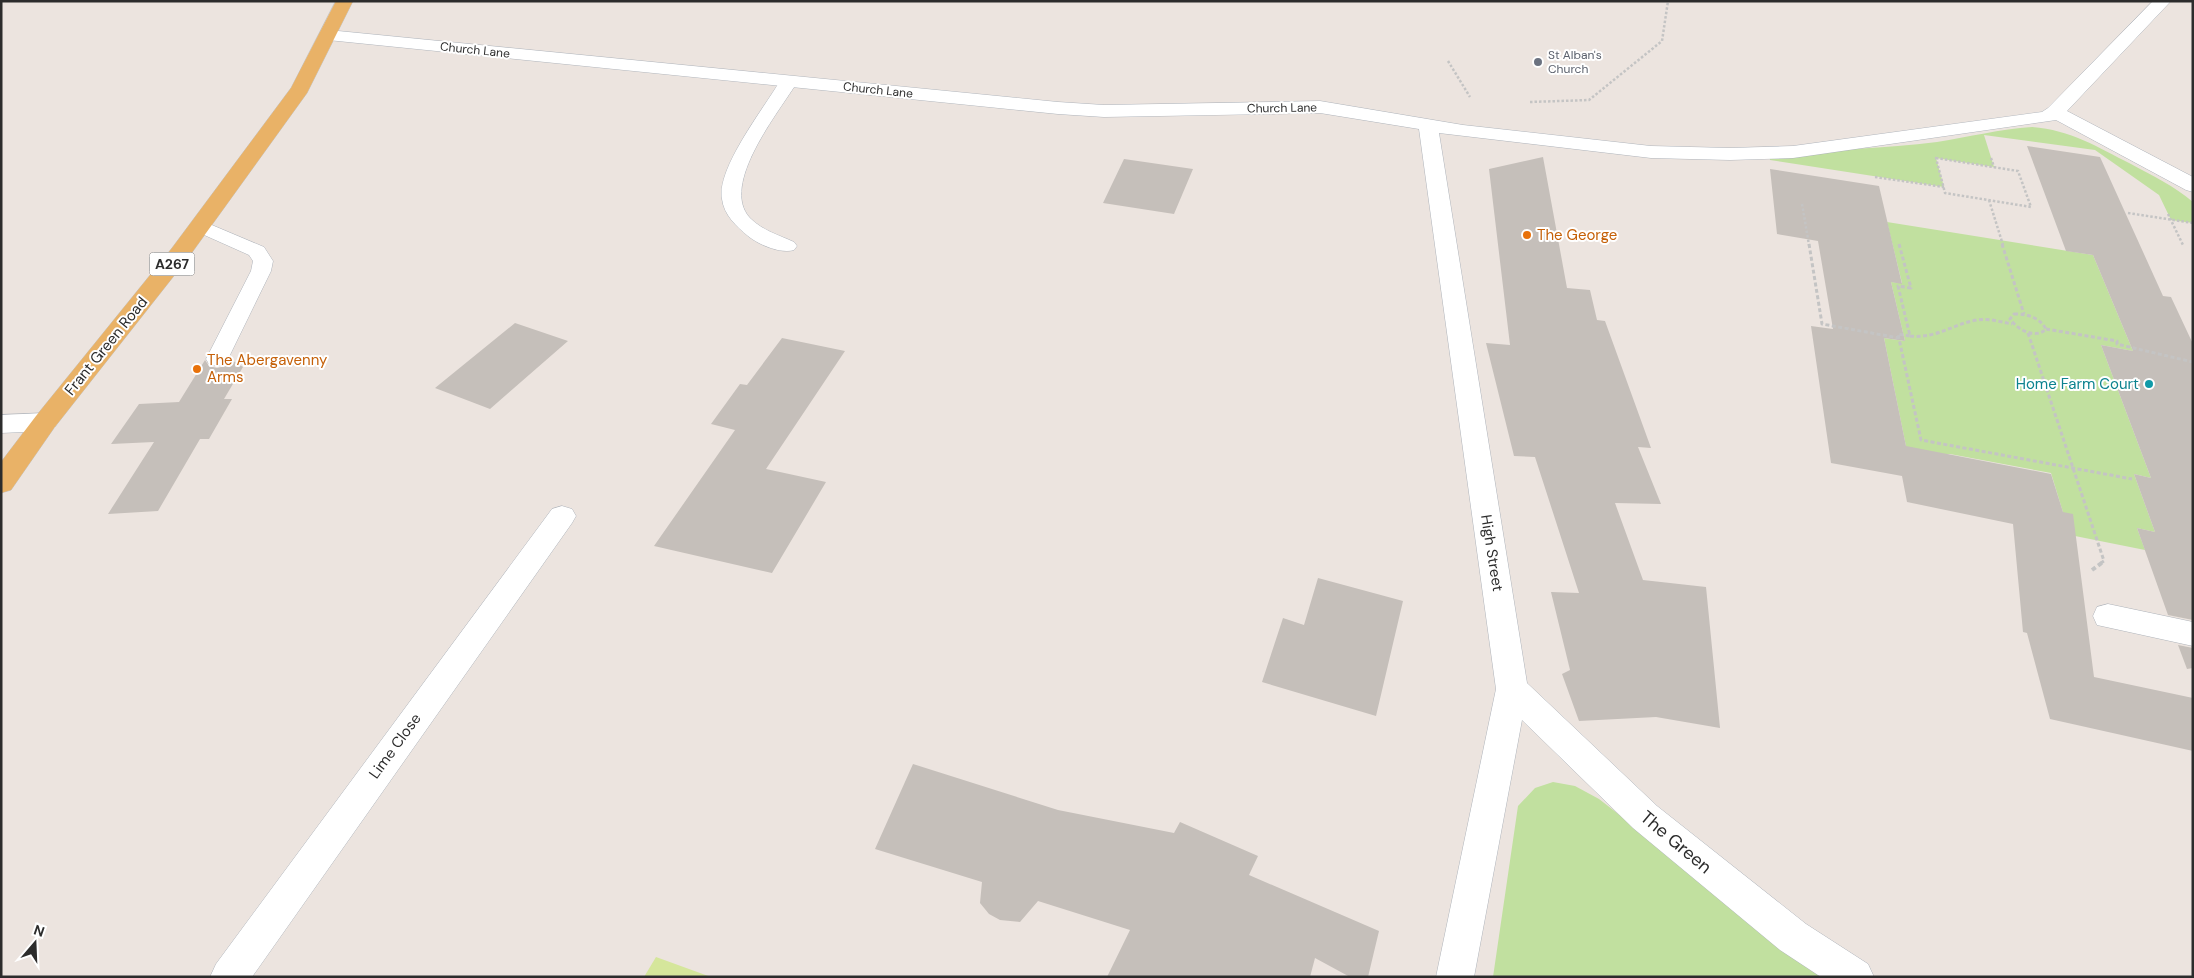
<svg xmlns="http://www.w3.org/2000/svg" width="2194" height="978" font-family="'DM Sans',sans-serif">
<style>
.green{fill:#c1e09f}
.pitch{fill:#d5e69b}
.building{fill:#c5bfba}
.lines{fill:none;stroke-linecap:round;stroke-linejoin:round}
.lane-casing{stroke:#afb4bb;stroke-width:1}
.street-casing{stroke:#afb4bb;stroke-width:1}
.primary-casing{stroke:#c4c4c4;stroke-width:1}
.path-far2{stroke:#c4c4c4;stroke-width:2.5;stroke-dasharray:2.5 2;stroke-linecap:butt}
.path-far1{stroke:#c4c4c4;stroke-width:3;stroke-dasharray:4 2.5;stroke-linecap:butt}
.path{stroke:#c4c4c4;stroke-width:4;stroke-dasharray:4.5 3;stroke-linecap:butt}
.lane{fill:#fff;fill-rule:evenodd}
.street{fill:#fff;fill-rule:evenodd}
.primary{fill:#e9b267;fill-rule:evenodd}
.worship-dot{fill:#6b7280;stroke:#fff;stroke-width:2}
.food-dot{fill:#e8710a;stroke:#fff;stroke-width:2}
.culture-dot{fill:#0f9aa8;stroke:#fff;stroke-width:2}
.labels{text-anchor:middle;stroke-width:4;stroke-linejoin:round;paint-order:stroke}
.far-street-label{font-size:12px;fill:#2c2c2c;stroke:#fff}
.far-worship-label{font-size:12px;fill:#5b616d;stroke:#fff;text-anchor:start}
.shield{fill:#fff;stroke:#6b6b6b;stroke-width:1}
.shield-label{font-size:14px;font-weight:bold;fill:#2c2c2c}
.food-label{font-size:15px;fill:#c56008;stroke:#fff;text-anchor:start}
.street-label{font-size:15px;fill:#2c2c2c;stroke:#fff}
.culture-label{font-size:15px;fill:#0d838f;stroke:#fff;text-anchor:end}
.near-street-label{font-size:18px;fill:#2c2c2c;stroke:#fff}
</style>
<rect width="100%" height="100%" fill="#ece4df"/>
<!-- green -->
<path class="green" d="M2032 127C2071 130 2097 147 2131 164 2153 176 2174 186 2193 202V223L2171 220 2159 195 2095 150 1984 135 1994 167 1936 158 1944 187 1770 160 1769 154C1825 150 1882 149 1937 142 1969 137 2000 129 2032 127Z
M1887 222 2093 255 2133 351 2101 345 2151 478 2134 474 2155 532 2137 528 2145 550 2070 535 2051 473 1950 454 1908 456 1884 338 1905 341 1891 282 1902 283Z
M1553 782 1575 786 1599 799 1828 977H1493L1518 806 1535 788Z"/>
<!-- pitch -->
<path class="pitch" d="M656 957 711 977H644Z"/>
<!-- building -->
<path class="building" d="M2027 146 2100 157 2163 296 2171 297 2193 344V620L2168 615 2137 528 2155 532 2134 474 2151 478 2101 345 2133 351 2093 255 2066 251Z
M1543 157 1567 288 1590 290 1597 320 1605 321 1651 448 1638 447 1661 504 1615 503 1643 580 1706 587 1720 728 1656 717 1579 721 1562 674 1570 670 1551 592 1579 593 1535 457 1514 456 1486 343 1510 345 1489 169Z
M1124 159 1193 169 1174 214 1103 203Z
M1770 169 1879 186 1902 284 1891 282 1905 341 1884 338 1906 446 2051 474 2063 512 2073 514 2094 677 2193 698V751L2050 719 2027 633 2023 632 2013 524 1907 502 1902 476 1831 463 1811 326 1833 329 1818 241 1777 234Z
M515 323 568 341 490 409 435 388Z
M782 338 845 351 766 469 826 482 772 573 654 546 735 430 711 424 740 384 747 385Z
M230 359 243 367 224 399H232L209 439H200L158 511 108 514 154 442 111 444 139 404 179 402 205 360 209 366 217 368 225 366Z
M1318 578 1403 601 1376 716 1262 682 1283 618 1304 625Z
M2178 645 2193 648V668L2187 669Z
M913 764 1058 810 1174 833 1180 822 1258 856 1249 875 1379 931 1368 977H1350L1315 958 1310 977H1107L1130 930 1038 901 1020 922 1000 920 989 914 980 903 982 882 875 849Z"/>
<g class="lines">
<!-- lane casing -->
<g class="lane-casing">
<path id="lane" d="M789 76 795 77 798 81C779 112 719 185 750 218 763 231 779 235 794 242L797 246 794 250C781 254 759 245 748 236 736 226 724 215 722 199 716 169 764 108 780 81L783 77Z
M200 220 264 247 273 261 271 271 228 359 225 364 217 366 209 364 206 359 251 271 253 261 249 255 193 230 190 226 193 222Z"/>
</g>
<!-- street casing -->
<g class="street-casing">
<path id="street" d="M2153 1H2171L2067 111 2193 177V192L2186 190 2056 120 1793 158 1730 160 1651 158 1439 133 1527 683 1657 806 1806 924 1868 964 1874 977H1821L1780 950 1633 828 1522 720 1474 977H1436L1496 689 1419 129 1320 113 1104 117 1058 114 328 40 322 39 319 35 322 31 328 30 1058 102 1104 105 1320 101 1463 125 1651 146 1730 148 1793 146 2042 112 2048 108Z
M45 413 54 416 58 422 54 428 45 431 1 433V415Z
M562 506 572 509 576 516 572 523 252 977H210L216 964 552 509Z
M2108 604 2193 622V646L2097 625 2093 616 2097 607Z"/>
</g>
<!-- primary casing -->
<g class="primary-casing">
<path id="primary" d="M336 1H353L307 93 188 258 54 428 11 490 1 493V462L36 416 172 248 291 88Z"/>
</g>
<!-- path-far2 -->
<path class="path-far2" d="M1448 61 1470 97
M1530 102 1589 100 1662 41 1668 1
M1936 158 2018 171 2031 207 1945 193Z
M1991 158 1994 167
M1875 177 1944 187
M1989 200 2003 245
M1802 204 1809 245
M2128 213 2193 223
M2168 214 2183 245"/>
<!-- path-far1 -->
<path class="path-far1" d="M1809 244 1822 324 1899 338
M1899 244 1911 288 1898 286 1910 336 1898 334 1921 440 2132 479
M2002 244 2024 314
M2014 314C2027 314 2039 317 2046 329 2035 340 2017 329 2010 319Z
M2046 329 2117 341V344L2193 362
M2028 333 2104 561 2101 563
M1910 336C1936 339 1953 324 1977 320 1989 318 2001 322 2012 324"/>
<!-- path -->
<path class="path" d="M2092 570 2103 562"/>
<!-- lane -->
<use href="#lane" class="lane"/>
<!-- street -->
<use href="#street" class="street"/>
<!-- primary -->
<use href="#primary" class="primary"/>
</g>
<!-- markers -->
<circle class="worship-dot" cx="1538" cy="62" r="5"/>
<g class="food-dot">
<circle cx="1527" cy="235" r="5"/>
<circle cx="197" cy="369" r="5"/>
</g>
<circle class="culture-dot" cx="2149" cy="384" r="5"/>
<g class="labels">
<!-- far-street labels -->
<g class="far-street-label">
<text transform="translate(475 50) rotate(6)" y="4">Church Lane</text>
<text transform="translate(878 90) rotate(6)" y="4">Church Lane</text>
<text transform="translate(1282 108) rotate(-1)" y="4">Church Lane</text>
</g>
<!-- far-worship labels -->
<g class="far-worship-label">
<text x="1548" y="59">St Alban's<tspan x="1548" dy="14">Church</tspan></text>
</g>
<!-- shield labels -->
<rect class="shield" x="149.5" y="252.5" width="45" height="23" rx="4"/>
<g class="shield-label">
<text x="172" y="269">A267</text>
</g>
<!-- food labels -->
<g class="food-label">
<text x="1537" y="240">The George</text>
<text x="207" y="365">The Abergavenny<tspan x="207" dy="17">Arms</tspan></text>
</g>
<!-- street labels -->
<g class="street-label">
<text transform="translate(106 346) rotate(-51)" y="5">Frant Green Road</text>
<text transform="translate(1492 553) rotate(81)" y="5">High Street</text>
<text transform="translate(395 746) rotate(-54)" y="5">Lime Close</text>
</g>
<!-- culture labels -->
<g class="culture-label">
<text x="2139" y="389">Home Farm Court</text>
</g>
<!-- near-street labels -->
<g class="near-street-label">
<text transform="translate(1676 842) rotate(40)" y="6">The Green</text>
</g>
</g>
<!-- border -->
<rect width="2194" height="978" fill="none" stroke="#2c2c2c" stroke-width="5"/>
<!-- north arrow -->
<g transform="translate(35 943) rotate(19)" stroke="#ffffff" stroke-width="4" paint-order="stroke">
<path d="M0-4L9 19L0 12L-9 19Z" fill="#2c2c2c"/>
<text y="-8" font-size="14" font-weight="bold" text-anchor="middle" fill="#2c2c2c">N</text>
</g>
</svg>
